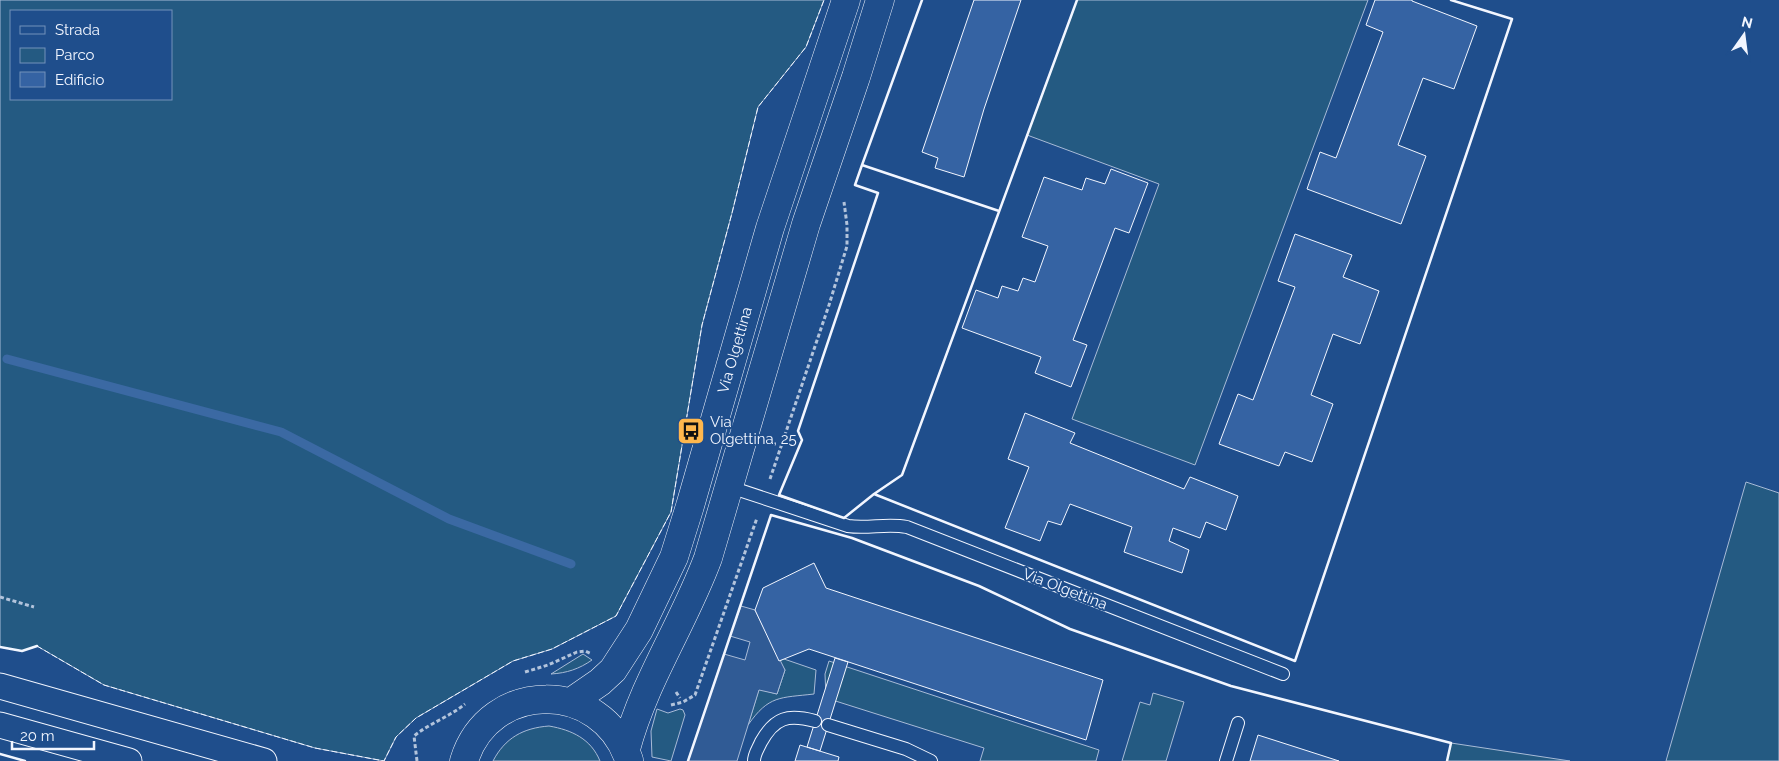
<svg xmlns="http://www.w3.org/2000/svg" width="1779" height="761" font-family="Raleway,sans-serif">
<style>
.green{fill:#245a82;stroke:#a8bbd7;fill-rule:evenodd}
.parking{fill:#305b95;stroke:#a8bbd7}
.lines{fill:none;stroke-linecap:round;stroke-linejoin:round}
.stream{stroke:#3b69a3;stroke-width:9}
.building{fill:#3563a3;stroke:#f2f6ff}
.lane-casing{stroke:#f2f6ff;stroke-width:14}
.street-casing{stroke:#f2f6ff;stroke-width:27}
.secondary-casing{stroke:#f2f6ff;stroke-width:29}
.path{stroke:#b3c4dc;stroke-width:3;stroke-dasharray:4 2.5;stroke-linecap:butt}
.lane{stroke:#1f4e8c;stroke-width:12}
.street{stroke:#1f4e8c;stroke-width:25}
.secondary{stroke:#1f4e8c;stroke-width:28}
.fence{stroke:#f2f6ff;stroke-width:1;stroke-dasharray:6 2.5;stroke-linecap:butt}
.wall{stroke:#f2f6ff;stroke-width:2.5}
.labels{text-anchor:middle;stroke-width:4;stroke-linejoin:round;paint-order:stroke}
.street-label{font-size:15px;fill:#f2f6ff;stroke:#1f4e8c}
.poi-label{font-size:15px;fill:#f2f6ff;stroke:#1f4e8c;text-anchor:start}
</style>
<rect width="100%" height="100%" fill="#1f4e8c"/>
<!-- green -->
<path class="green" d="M0 0H824L806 47 758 107 732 213 702 325 671 512 616 616 552 649 513 661 416 718 396 737 384 761 315 748 104 685 37 646 22 651 0 647ZM11 11H171V99H11Z
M1077 0H1368L1195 465 1072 419 1159 184 1027 135Z
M1746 482 1779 493V761H1666Z
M583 654 592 660C579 669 567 673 551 674Z
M784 659 816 670 814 694C780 698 769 695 748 725L759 689 777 694 785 670 779 661Z
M829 661 1099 750 1096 761H980L984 748 826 698 825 674Z
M1153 693 1184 702 1166 761H1122L1140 702 1150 705Z
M657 709 668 713 680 709 683 710 685 715 671 761 652 757 651 731Z
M549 726C572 730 591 739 600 761H493C505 738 523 728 549 726Z
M1451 743 1570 761H1447Z"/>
<!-- parking -->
<path class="parking" d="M741 606 755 610 785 670 777 694 759 690 737 761H688L724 654 745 660 750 642 730 636Z"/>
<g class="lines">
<!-- stream -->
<path class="stream" d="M7 359 281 432 449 519 571 564"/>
</g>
<!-- building -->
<path class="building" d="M974 0H1021L984 109 964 177 935 168 938 158 922 152Z
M1375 0H1412V1L1477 26 1454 89 1423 78 1398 145 1426 156 1401 224 1307 189 1320 152 1336 158 1383 32 1366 25Z
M1111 169 1148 183 1129 233 1115 228 1073 340 1087 345 1071 387 1035 373 1041 357 962 328 976 290 998 298 1002 286 1018 291 1023 278 1035 282 1048 246 1022 237 1044 177 1082 190 1086 178 1105 184Z
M1295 234 1352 255 1343 277 1379 291 1360 344 1333 334 1311 395 1333 404 1312 462 1285 452 1279 466 1219 444 1238 394 1253 400 1295 287 1278 281Z
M1025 413 1075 433 1070 443 1184 489 1190 477 1238 496 1226 530 1206 522 1200 538 1173 528 1169 541 1189 550 1182 573 1124 552 1132 527 1070 504 1061 525 1048 521 1040 541 1005 528 1029 467 1008 459Z
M814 563 826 588 1103 680 1086 740 809 649 779 661 755 610 763 588Z
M835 658 848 662 820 751 807 747Z
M1258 735 1339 761H1250Z
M800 745 839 757 838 761H795Z"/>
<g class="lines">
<!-- lane casing -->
<g class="lane-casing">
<path id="lane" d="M730 487 848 526C868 529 887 523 907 527L1283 674
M828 725 906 749 931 761
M754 761C754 754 758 749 761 742 775 717 788 714 815 721
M1226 761 1238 723"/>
</g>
<!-- street casing -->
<g class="street-casing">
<path id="street" d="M0 686 264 761
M0 725 129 761"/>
</g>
<!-- secondary casing -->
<g class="secondary-casing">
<path id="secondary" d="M571 702 600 682 613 670 639 630 674 557 690 506 770 228 846 0
M626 749C644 681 684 623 708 558L806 224 856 77 880 0
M464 761C489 679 602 679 629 760"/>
</g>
<!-- path -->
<path class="path" d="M770 479 829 305 847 246V225L844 202
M0 597 34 607
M525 672 548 665 577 652 585 651 592 654
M676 692 680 698
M671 705 683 702 695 695 757 518
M417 761 414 736C430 723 449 717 465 704"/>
<!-- lane -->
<use href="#lane" class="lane"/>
<!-- street -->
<use href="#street" class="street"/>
<!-- secondary -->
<use href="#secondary" class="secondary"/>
<!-- fence -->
<path class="fence" d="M37 646 104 685 315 748 384 761 396 737 416 718 513 661 552 649 616 616 671 512 702 325 732 213 758 107 806 47 824 0"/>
<!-- wall -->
<path class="wall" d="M922 0 862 165 999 211
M1077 0 902 475 874 494 1295 661 1512 19 1451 0
M862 165 855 185 878 193 798 431 802 440 779 495 844 518 874 494
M0 647 22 651 37 646
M0 754 25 761
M688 761 771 515 852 538 979 586 1070 629 1231 686 1451 743 1447 761"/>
</g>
<!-- icons -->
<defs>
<g id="bus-square" transform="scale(1.4375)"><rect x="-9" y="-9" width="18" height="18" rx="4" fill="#ffb74d" stroke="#1f4e8c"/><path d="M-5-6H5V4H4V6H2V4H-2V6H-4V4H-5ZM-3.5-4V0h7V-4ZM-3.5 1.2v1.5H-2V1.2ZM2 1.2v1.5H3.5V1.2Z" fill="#111"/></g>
</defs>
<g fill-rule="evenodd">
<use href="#bus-square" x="691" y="431"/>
</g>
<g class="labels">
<!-- street labels -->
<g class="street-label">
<text transform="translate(735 350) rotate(-74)" y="5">Via Olgettina</text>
<text transform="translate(1065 589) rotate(21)" y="5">Via Olgettina</text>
</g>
<!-- poi labels -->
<g class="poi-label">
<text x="710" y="427">Via<tspan x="710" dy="17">Olgettina, 25</tspan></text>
</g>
</g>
<!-- legend -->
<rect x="10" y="10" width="162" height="90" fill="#1f4e8c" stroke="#7391ba"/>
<rect x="20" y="26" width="25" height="8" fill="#1f4e8c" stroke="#7391ba"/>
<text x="55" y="35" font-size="15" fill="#f2f6ff">Strada</text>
<rect x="20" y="48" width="25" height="15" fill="#245a82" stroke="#7391ba"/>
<text x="55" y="60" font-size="15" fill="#f2f6ff">Parco</text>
<rect x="20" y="72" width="25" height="15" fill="#3563a3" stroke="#7391ba"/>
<text x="55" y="85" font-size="15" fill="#f2f6ff">Edificio</text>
<!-- north arrow -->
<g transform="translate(1744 35) rotate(14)" stroke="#1f4e8c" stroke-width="4" paint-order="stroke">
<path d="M0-4L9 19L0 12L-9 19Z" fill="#f2f6ff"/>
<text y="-8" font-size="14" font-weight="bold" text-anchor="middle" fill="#f2f6ff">N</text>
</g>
<!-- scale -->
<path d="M12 741v8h82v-8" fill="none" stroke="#f2f6ff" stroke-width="2.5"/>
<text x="20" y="741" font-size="15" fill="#f2f6ff" stroke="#1f4e8c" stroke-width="4" paint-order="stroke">20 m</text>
</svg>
